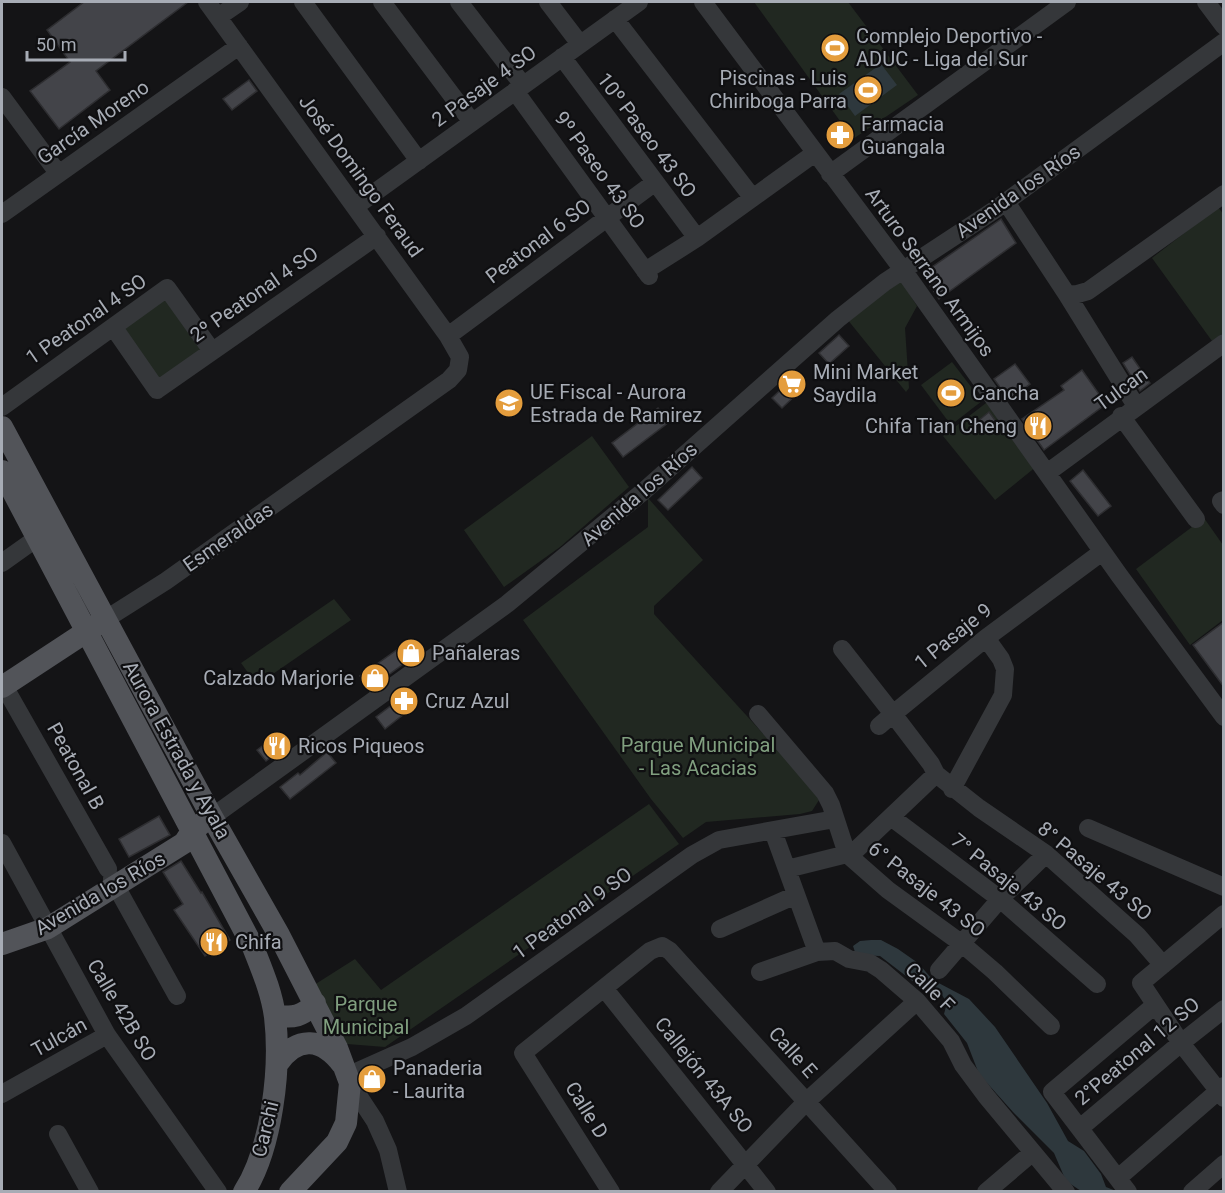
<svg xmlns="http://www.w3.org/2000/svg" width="1225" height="1193" font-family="Roboto,sans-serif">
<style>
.green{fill:#212821}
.water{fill:#2e383d}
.building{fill:#434449;stroke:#2e2e31;stroke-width:1.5}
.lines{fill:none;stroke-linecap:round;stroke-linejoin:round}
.minor{stroke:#35373a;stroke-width:18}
.major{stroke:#525459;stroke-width:22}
.labels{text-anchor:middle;stroke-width:4.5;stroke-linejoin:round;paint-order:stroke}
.poi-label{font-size:20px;fill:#a7acb5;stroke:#0f0f11;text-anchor:start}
.street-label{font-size:20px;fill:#a7acb5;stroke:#0f0f11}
.park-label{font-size:20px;fill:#809f7f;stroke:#0f0f11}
</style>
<rect width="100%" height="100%" fill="#141416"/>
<!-- green -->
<path class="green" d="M754 2H848L918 95 853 139Z
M1218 207 1224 215 1223 333 1212 341 1152 258Z
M899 277 917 306 905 328 909 388 906 392 847 319Z
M166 295 206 350 160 383 120 329Z
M952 362 982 401 951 425 921 385Z
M990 400 1037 466 995 500 943 436Z
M592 436 629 487 560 547 504 587 464 530Z
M648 498 703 560 654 606V614L817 793 819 800 812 811 800 814 706 822 683 838 651 799 523 620 648 527Z
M1204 518 1223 545V620L1190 645 1136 569Z
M334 599 351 620 257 685 241 663Z
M649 804 679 844 385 1047 347 1044 314 985 355 959 381 990Z"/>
<!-- water -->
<path class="water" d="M881 64 897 85 855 116 839 94Z
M871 940H881L898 949 918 963 933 980 969 999 995 1027 1047 1103 1068 1141 1084 1151 1101 1174 1106 1187 1116 1191H1081L1066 1181 1054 1153 1013 1112 979 1074 967 1043 944 1014 947 1003 942 995 929 996 919 986 880 956 856 955 853 946 860 941Z"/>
<!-- building -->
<path class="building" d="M84 2H188L96 71 110 90 59 129 30 91 70 62 47 30Z
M249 80 257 91 232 110 223 99Z
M1001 219 1016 243 939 299 922 274Z
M839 335 849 346 829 364 819 353Z
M1132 357 1150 383 1140 391 1123 363Z
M1015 364 1030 384 1009 400 994 379Z
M1082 370 1106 404 1044 450 1022 419 1064 390 1061 386Z
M790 381 800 391 782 408 772 398Z
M658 408 669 422 623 457 612 443Z
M989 412 997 423 986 431 978 421Z
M692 467 702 478 668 510 658 500Z
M1083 470 1111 506 1098 516 1070 481Z
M1224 622V687L1193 645Z
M408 642 417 654 369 689 360 676Z
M405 695 413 707 385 729 376 717Z
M274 737 283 748 266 761 257 750Z
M327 752 336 763 290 799 280 787 298 773 300 775Z
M159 816 170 835 129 857 119 839Z
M181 861 201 893 202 892 230 940 205 956 174 910 183 904 163 872Z"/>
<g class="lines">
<!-- minor -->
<path class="minor" d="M303 2 419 161
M382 2 472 122
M459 2 523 85
M548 2 580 44
M703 2 903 270 1119 575 1224 717
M1206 2 1224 26
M218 17 240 2
M615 19 752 197
M562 57 697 238
M515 91 649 276
M2 97 58 173
M830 174 1067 2
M1006 202 1066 293 1136 406
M356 206 639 2
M2 214 239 46
M645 271 697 238 815 153
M1066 293 1074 295 1088 291 1224 194
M114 328 157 390 377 236
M448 336 654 183
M2 407 167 288 212 351
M1121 416 1196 519
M1047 473 1224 343
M1224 500 1221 501 1224 505
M1102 552 986 638 893 714 931 764 936 774 979 808 1046 854 1137 935 1163 965
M2 563 37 538
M106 619 166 581 449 380 458 370 460 357 448 336 207 2
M842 649 893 714 879 726
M4 686 108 869
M758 714 825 793 831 805 847 854 888 890 961 943 995 972 1051 1026
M952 789 1003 695 1005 669 1001 659 986 638
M212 817 507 604 645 490 838 319 885 282 996 209 1224 42
M891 817 1000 899 1097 984
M1088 828 1224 887
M773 831 817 952
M2 843 107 1035 218 1192
M787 869 847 854 857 849 936 774
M112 879 177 996
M1224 914 1141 983 1181 1043 1224 1098
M720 929 796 895
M939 970 1000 899 1046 854
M760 972 817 952 835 951 849 959 870 963 881 970 917 1001 951 1041 963 1065 986 1096 1066 1192
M604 988 767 1192
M347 1076 412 1047 466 1016 692 855 719 840 835 819
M350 1083 375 1121 388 1150 398 1192
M2 1094 107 1035
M1080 1128 1181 1043 1224 1009
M58 1134 90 1192
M1118 1178 1224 1086
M611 1192 523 1053 650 951 662 946 670 951 888 1192
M719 1192 807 1101 917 1001
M986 1192 1032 1153
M1128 1192 1052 1092 1155 1005
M1192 1192 1224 1164"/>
<!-- major -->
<path class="major" d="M2 427 212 817 279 935 337 1048 350 1083 346 1123 337 1142 290 1192
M2 471 253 947C262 970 272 993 275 1017 281 1068 272 1148 244 1192
M2 687 98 624
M2 944 48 928 184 843 192 831 201 824
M275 1015C293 1019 303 1016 315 1003
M278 1063C298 1035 322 1038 342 1064"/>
</g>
<!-- icons -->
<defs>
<g id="stadium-disc" transform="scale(1.5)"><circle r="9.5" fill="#e49d3d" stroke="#0f0f11"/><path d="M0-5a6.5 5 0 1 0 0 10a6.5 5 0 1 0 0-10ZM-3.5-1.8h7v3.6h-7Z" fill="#fff"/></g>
<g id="pharmacy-disc" transform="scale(1.5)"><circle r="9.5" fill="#e49d3d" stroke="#0f0f11"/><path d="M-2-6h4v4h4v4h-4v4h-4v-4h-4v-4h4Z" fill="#fff"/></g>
<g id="supermarket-disc" transform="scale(1.5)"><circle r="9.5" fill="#e49d3d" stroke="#0f0f11"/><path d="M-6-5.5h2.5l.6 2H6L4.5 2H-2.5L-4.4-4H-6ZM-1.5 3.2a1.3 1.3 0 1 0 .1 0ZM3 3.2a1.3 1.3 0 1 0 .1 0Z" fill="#fff"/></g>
<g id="school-disc" transform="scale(1.5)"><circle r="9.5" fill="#e49d3d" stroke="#0f0f11"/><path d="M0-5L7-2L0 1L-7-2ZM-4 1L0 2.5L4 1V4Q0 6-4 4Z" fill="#fff"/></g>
<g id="restaurant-disc" transform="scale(1.5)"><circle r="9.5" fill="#e49d3d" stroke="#0f0f11"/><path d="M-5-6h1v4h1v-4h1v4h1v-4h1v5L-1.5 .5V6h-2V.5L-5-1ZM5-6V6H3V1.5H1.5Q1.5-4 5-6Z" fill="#fff"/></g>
<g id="shop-disc" transform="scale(1.5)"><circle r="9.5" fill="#e49d3d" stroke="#0f0f11"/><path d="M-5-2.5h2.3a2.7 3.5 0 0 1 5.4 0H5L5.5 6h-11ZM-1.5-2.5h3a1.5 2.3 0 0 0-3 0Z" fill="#fff"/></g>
</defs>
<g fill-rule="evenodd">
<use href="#stadium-disc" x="835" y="48"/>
<use href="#stadium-disc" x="868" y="90"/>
<use href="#pharmacy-disc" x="840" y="135"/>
<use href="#supermarket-disc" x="792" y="384"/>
<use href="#stadium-disc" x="951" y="393"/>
<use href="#school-disc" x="509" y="403"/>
<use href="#restaurant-disc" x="1038" y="426"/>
<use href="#shop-disc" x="411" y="653"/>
<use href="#shop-disc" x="375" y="678"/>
<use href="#pharmacy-disc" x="404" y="701"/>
<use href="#restaurant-disc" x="277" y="746"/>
<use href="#restaurant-disc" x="214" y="942"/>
<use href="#shop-disc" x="372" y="1079"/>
</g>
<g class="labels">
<!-- poi labels -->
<g class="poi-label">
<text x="856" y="43">Complejo Deportivo -<tspan x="856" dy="23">ADUC - Liga del Sur</tspan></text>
<text x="847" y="85" text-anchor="end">Piscinas - Luis<tspan x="847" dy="23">Chiriboga Parra</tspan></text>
<text x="861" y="131">Farmacia<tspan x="861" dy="23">Guangala</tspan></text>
<text x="813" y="379">Mini Market<tspan x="813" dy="23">Saydila</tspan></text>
<text x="530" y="399">UE Fiscal - Aurora<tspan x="530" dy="23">Estrada de Ramirez</tspan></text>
<text x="972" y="400">Cancha</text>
<text x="1017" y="433" text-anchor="end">Chifa Tian Cheng</text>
<text x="432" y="660">Pañaleras</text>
<text x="354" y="685" text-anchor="end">Calzado Marjorie</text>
<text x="425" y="708">Cruz Azul</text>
<text x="298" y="753">Ricos Piqueos</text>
<text x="235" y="949">Chifa</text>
<text x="393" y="1075">Panaderia<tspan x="393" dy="23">- Laurita</tspan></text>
</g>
<!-- street labels -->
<g class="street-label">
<text transform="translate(484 86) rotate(-36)" y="7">2 Pasaje 4 SO</text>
<text transform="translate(93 122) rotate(-35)" y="7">García Moreno</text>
<text transform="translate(647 135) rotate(53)" y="7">10º Paseo 43 SO</text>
<text transform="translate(600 170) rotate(54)" y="7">9º Paseo 43 SO</text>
<text transform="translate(361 176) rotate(54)" y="7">José Domingo Feraud</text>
<text transform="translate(1018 191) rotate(-35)" y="7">Avenida los Ríos</text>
<text transform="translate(538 241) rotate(-37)" y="7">Peatonal 6 SO</text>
<text transform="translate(930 272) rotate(54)" y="7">Arturo Serrano Armijos</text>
<text transform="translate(254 294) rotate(-35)" y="7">2º Peatonal 4 SO</text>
<text transform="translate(86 319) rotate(-35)" y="7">1 Peatonal 4 SO</text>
<text transform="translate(1121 389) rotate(-36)" y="7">Tulcan</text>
<text transform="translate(639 494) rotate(-41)" y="7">Avenida los Ríos</text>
<text transform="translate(228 537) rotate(-35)" y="7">Esmeraldas</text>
<text transform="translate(953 636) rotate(-39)" y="7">1 Pasaje 9</text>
<text transform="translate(177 750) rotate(61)" y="7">Aurora Estrada y Ayala</text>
<text transform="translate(76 766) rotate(61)" y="7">Peatonal B</text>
<text transform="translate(1095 871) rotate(40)" y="7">8° Pasaje 43 SO</text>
<text transform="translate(1009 882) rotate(39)" y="7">7° Pasaje 43 SO</text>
<text transform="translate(927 889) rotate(38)" y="7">6° Pasaje 43 SO</text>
<text transform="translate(100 893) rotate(-30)" y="7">Avenida los Ríos</text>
<text transform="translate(572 913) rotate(-36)" y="7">1 Peatonal 9 SO</text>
<text transform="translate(930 987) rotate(45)" y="7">Calle F</text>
<text transform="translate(122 1010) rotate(59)" y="7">Calle 42B SO</text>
<text transform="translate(59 1037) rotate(-29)" y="7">Tulcán</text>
<text transform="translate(1137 1051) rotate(-40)" y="7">2°Peatonal 12 SO</text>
<text transform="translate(793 1052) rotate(48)" y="7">Calle E</text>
<text transform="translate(704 1075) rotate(51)" y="7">Callejón 43A SO</text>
<text transform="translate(587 1110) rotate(58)" y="7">Calle D</text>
<text transform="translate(265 1129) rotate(-76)" y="7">Carchi</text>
</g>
<!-- park labels -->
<g class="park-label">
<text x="698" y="752">Parque Municipal<tspan x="698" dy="23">- Las Acacias</tspan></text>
<text x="366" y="1011">Parque<tspan x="366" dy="23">Municipal</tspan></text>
</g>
</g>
<!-- border -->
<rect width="1225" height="1193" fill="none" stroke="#a7acb5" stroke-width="6"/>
<!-- scale -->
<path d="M27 51v9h98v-9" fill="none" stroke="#a7acb5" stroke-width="3"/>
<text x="36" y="51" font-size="18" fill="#a7acb5" stroke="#0f0f11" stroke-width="4.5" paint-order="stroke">50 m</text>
</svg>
